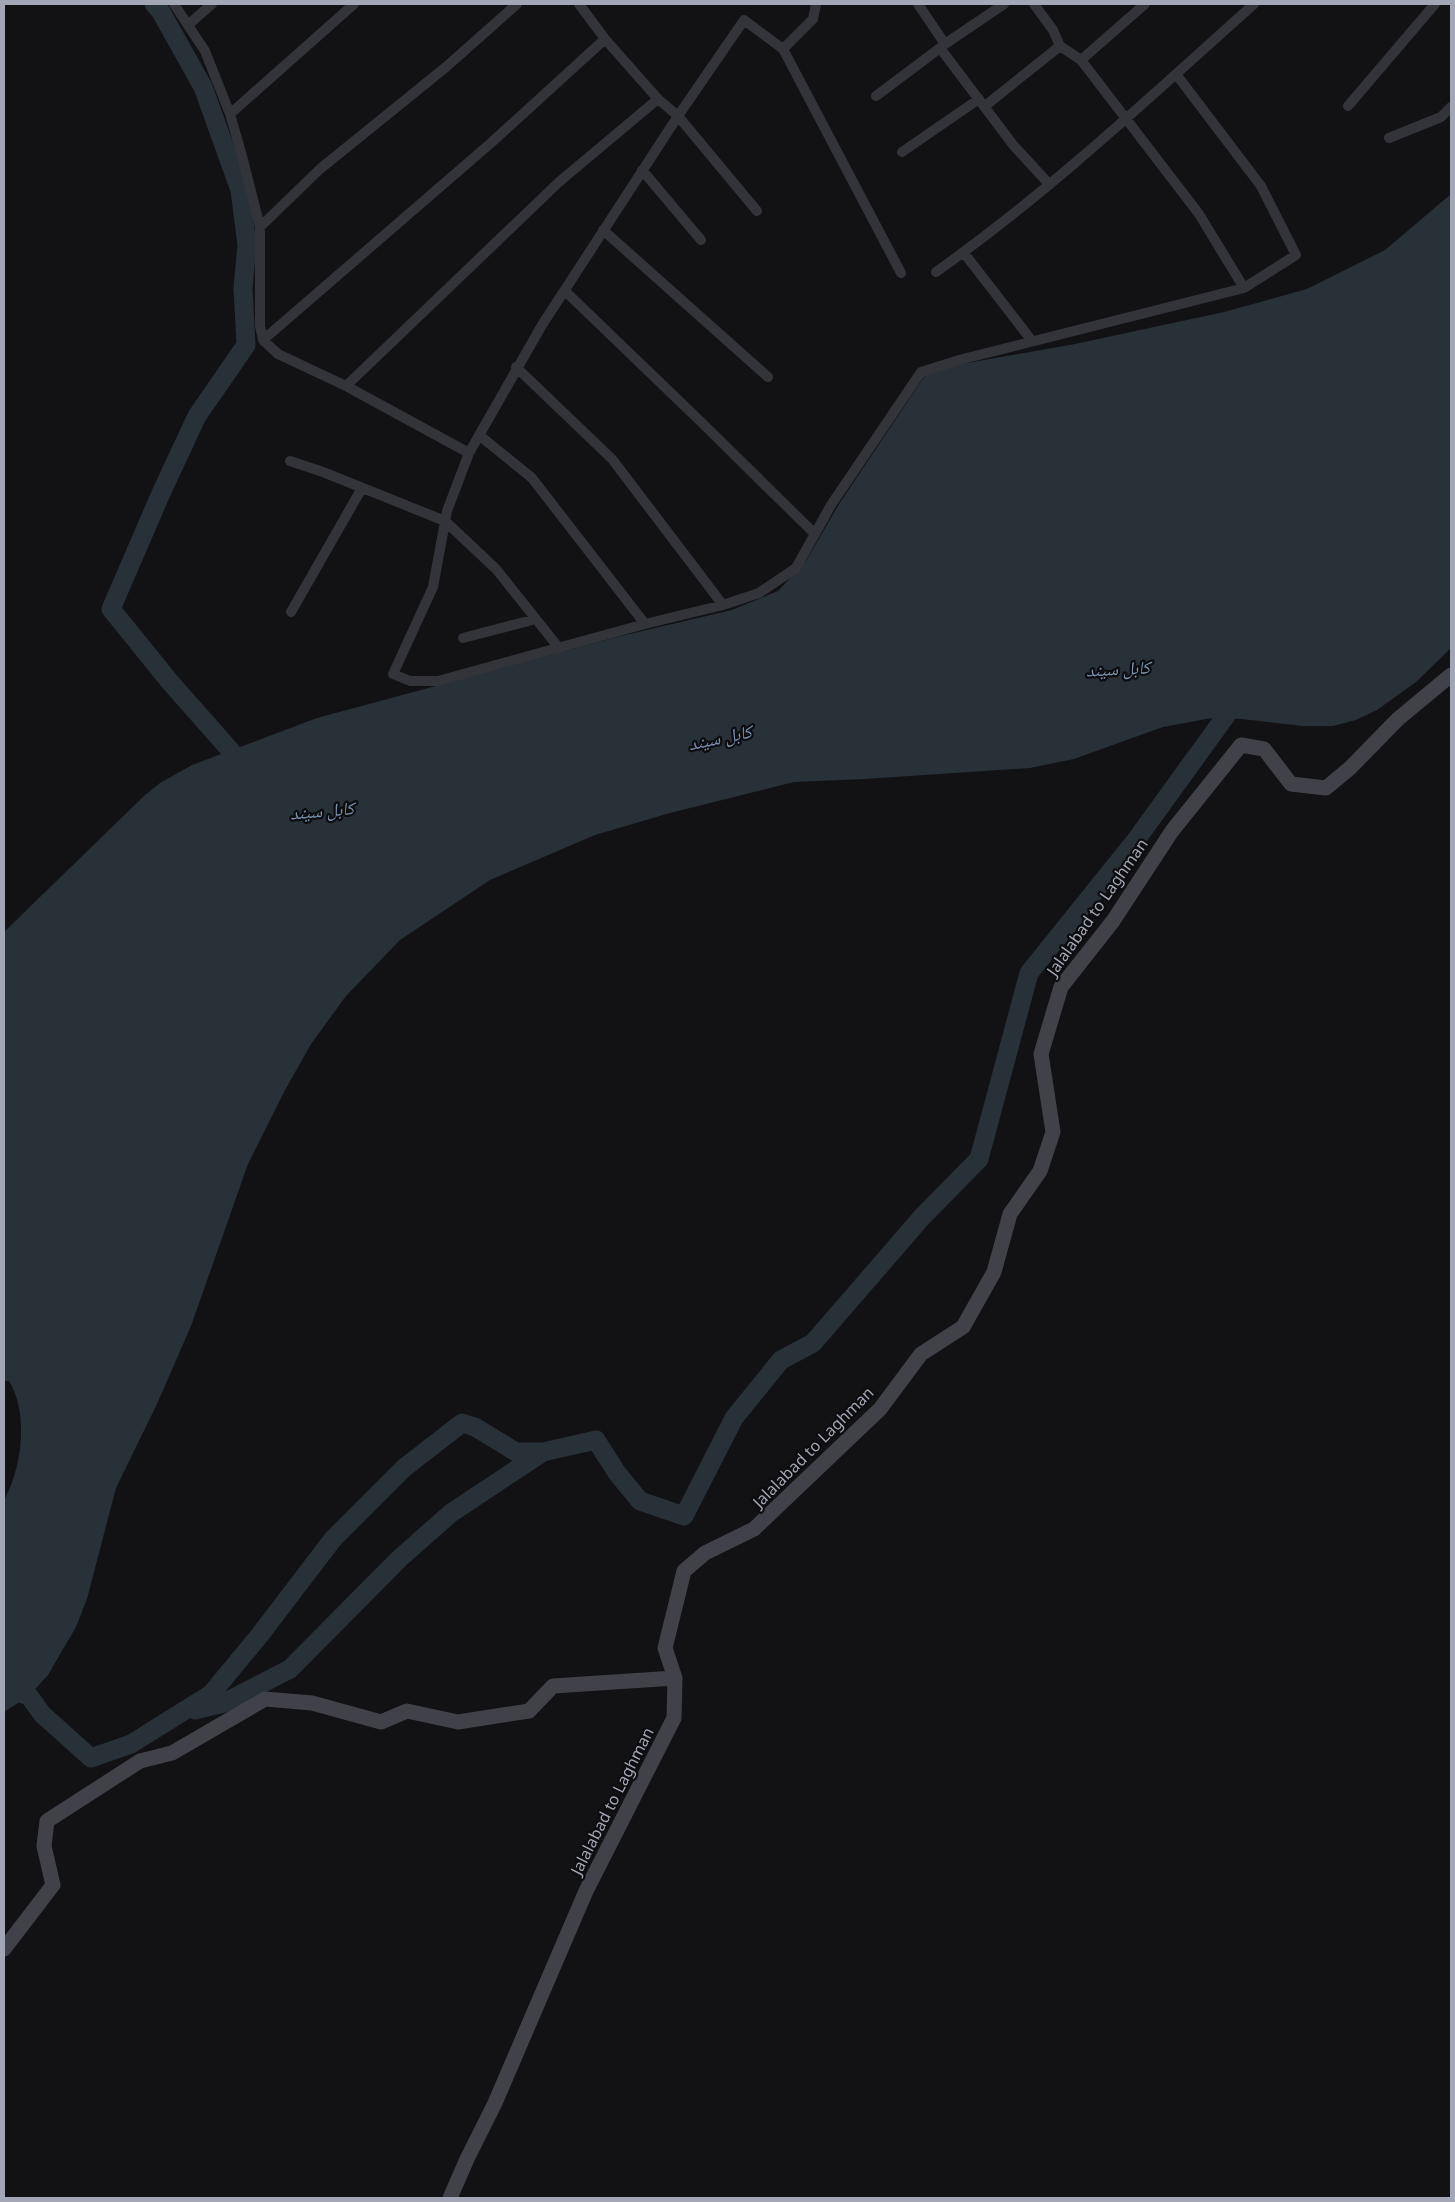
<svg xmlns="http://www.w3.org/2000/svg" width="1455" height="2202" font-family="'Noto Sans','Noto Naskh Arabic',sans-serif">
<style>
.water{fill:#283038}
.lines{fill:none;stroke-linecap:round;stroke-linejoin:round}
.river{stroke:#283038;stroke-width:19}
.street{stroke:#333439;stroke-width:10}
.secondary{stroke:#414249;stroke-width:15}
.labels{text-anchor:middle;stroke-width:4.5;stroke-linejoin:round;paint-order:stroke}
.street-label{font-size:16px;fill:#a3a7b5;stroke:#0d0d0f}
.water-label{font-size:18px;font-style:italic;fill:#7992b1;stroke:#0d0d0f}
</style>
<rect width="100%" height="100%" fill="#121214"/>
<!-- water -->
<path class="water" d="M1451 194V648L1416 682 1377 710 1356 720 1333 726H1302L1242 719 1212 718 1163 727 1074 759 1030 768 865 779 794 782 670 813 595 835 490 880 400 940 346 996 311 1044 284 1092 248 1164 191 1326 157 1404 116 1488 87 1599 76 1627 48 1675 29 1696 4 1712V1500C22 1468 29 1413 9 1381H4V932L145 795 160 783 192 765 317 718 621 636 732 610 778 591 806 561 839 504 926 374 939 368 1075 344 1224 312 1307 289 1385 250Z"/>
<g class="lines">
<!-- river -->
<path class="river" d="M154 4 161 12 203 87 240 190 247 245 243 288 246 345 197 416 162 491 111 609 170 682 231 751V777
M4 1687 29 1696 42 1714 91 1758 131 1744 211 1694 259 1636 333 1539 404 1468 462 1423 475 1427 516 1452H543L596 1440 617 1473 640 1501 684 1516 734 1418 781 1360 813 1343 922 1217 979 1159 1029 973 1136 840 1225 717 1237 695
M195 1710 224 1703 290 1669 399 1559 451 1513 543 1452"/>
<!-- street -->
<path class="street" d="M174 4 205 51 230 114 242 156 260 227V326L263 340 278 354 346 386 469 453
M579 4 605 39 658 99 678 116 757 211
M816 4 813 19 783 49 744 20 678 116 542 325 469 453 447 511 433 587 393 674 410 681H438L645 624 723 605 759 593 796 568 831 505 921 372 959 360 1244 288 1296 255 1261 186 1176 74
M918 4 945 44 940 48 1014 146 1049 184
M1034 4 1053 30 1060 46 1081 60 1199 214 1244 288
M188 25 212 4
M945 44 1004 4
M783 49 901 273
M1081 60 1145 4
M876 96 940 48
M985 106 1060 46
M1348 106 1435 4
M230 114 354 4
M1389 138 1441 117 1451 107
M902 152 979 99
M642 170 701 240
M260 227 320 169 446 67 517 4
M603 230 768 377
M964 253 1032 341
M936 272C1049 192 1151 96 1254 4
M565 291 698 419 815 534
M263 340 492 142 605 39
M516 367 612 459 723 605
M346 386 559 182 658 99
M479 435 532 478 645 624
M290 461 323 472 445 521 496 569 559 648
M291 612 362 488
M463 638 536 619"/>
<!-- secondary -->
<path class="secondary" d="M4 1949 53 1885 44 1846 47 1821 140 1761 172 1753 265 1699 312 1703 381 1722 407 1711 458 1722 529 1711 553 1686 675 1678
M450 2198 467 2159 495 2103 586 1891 674 1718 675 1678 665 1648 684 1571 705 1553 754 1529 880 1409 921 1354 963 1327 994 1272 1010 1214 1040 1171 1053 1132 1041 1054 1061 987 1113 921 1172 831 1241 745 1264 749 1291 784 1326 788 1350 768 1398 719 1451 675"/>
</g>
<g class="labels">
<!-- street labels -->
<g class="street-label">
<text transform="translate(1097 907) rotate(-55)" y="6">Jalalabad to Laghman</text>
<text transform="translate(813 1447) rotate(-45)" y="6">Jalalabad to Laghman</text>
<text transform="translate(612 1801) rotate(-63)" y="6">Jalalabad to Laghman</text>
</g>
<!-- water labels -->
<g class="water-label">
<text transform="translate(1118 669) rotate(-3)" y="6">کابل سيند</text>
<text transform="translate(720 738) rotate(-12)" y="6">کابل سيند</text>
<text transform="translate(322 811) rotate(-5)" y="6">کابل سيند</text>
</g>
</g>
<!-- border -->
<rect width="1455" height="2202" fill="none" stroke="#a3a7b5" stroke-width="10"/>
</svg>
